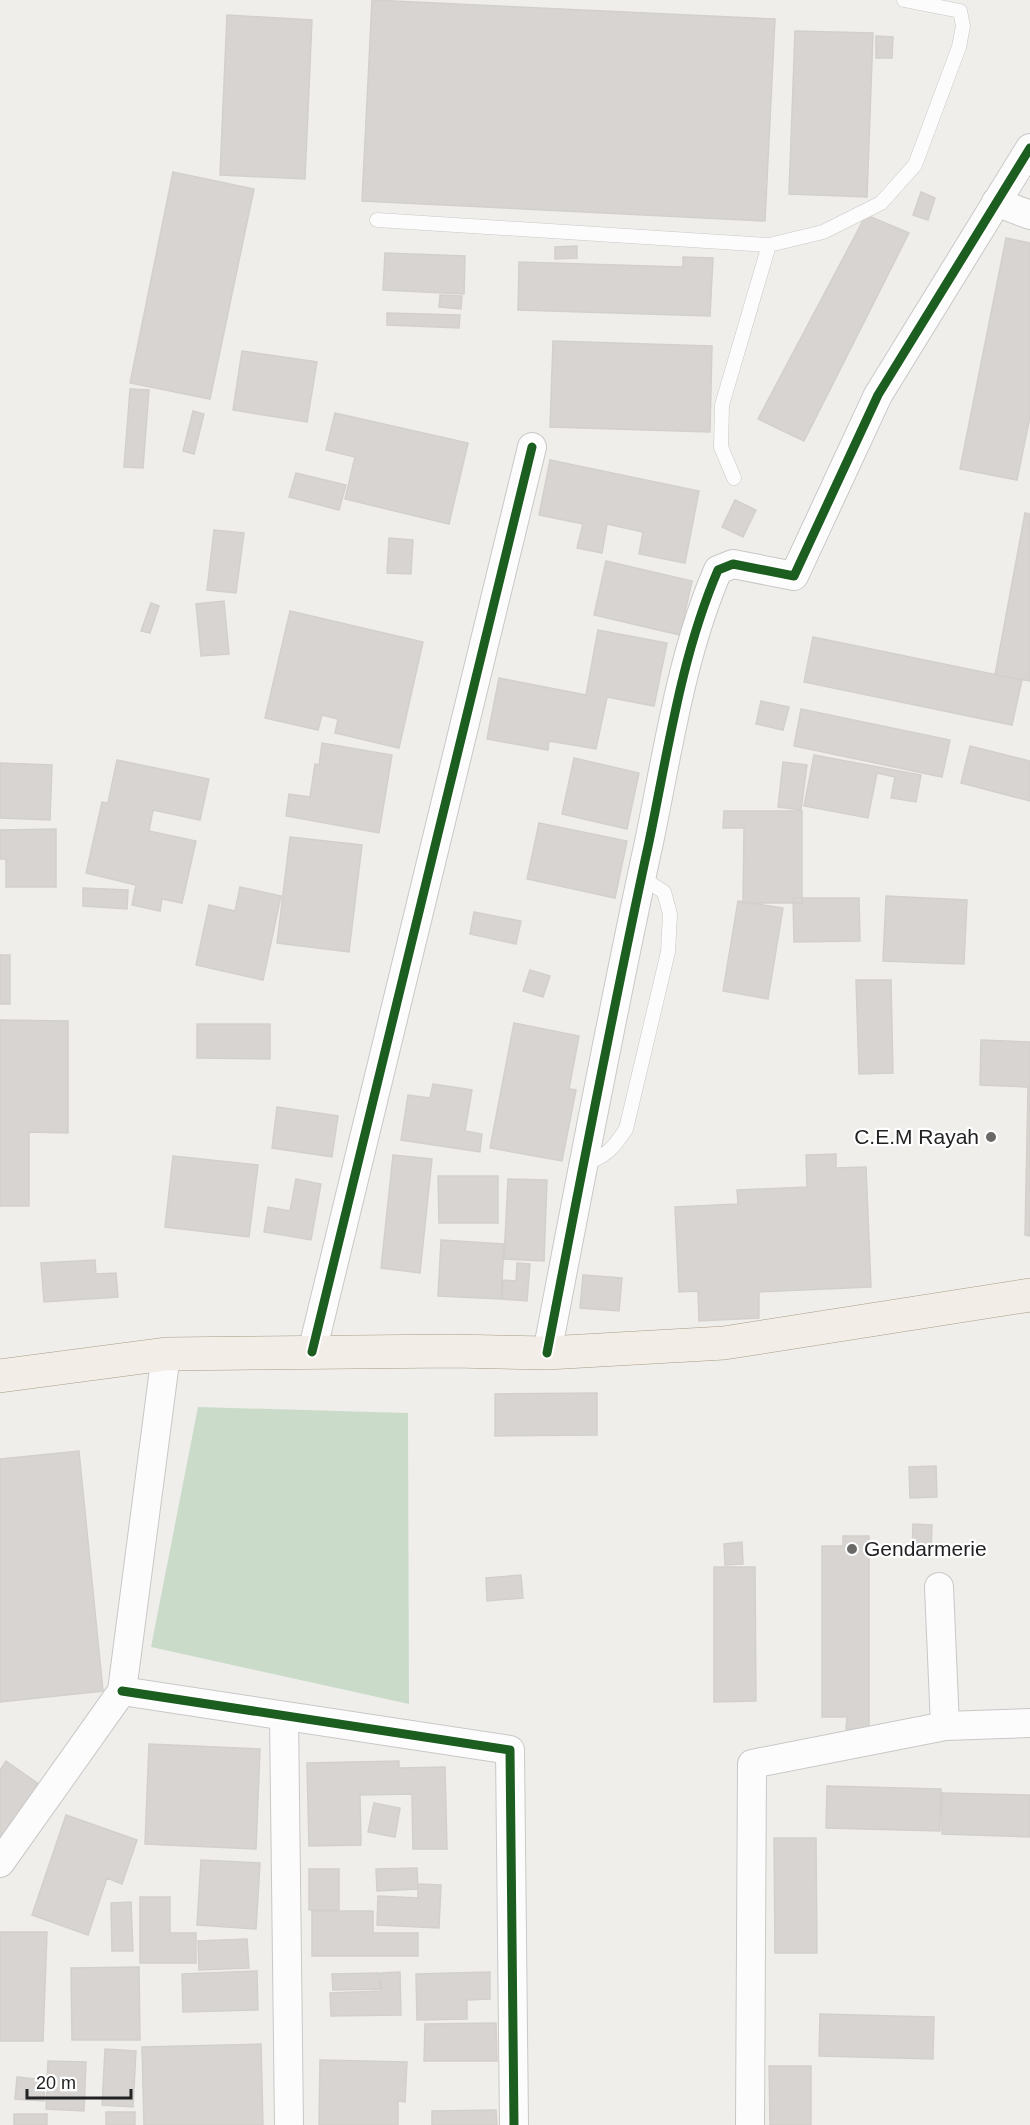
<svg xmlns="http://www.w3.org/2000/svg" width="1030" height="2125" font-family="Helvetica,sans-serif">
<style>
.cemetery{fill:#cadbca}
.building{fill:#d7d4d2;stroke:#d3d0cc;stroke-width:1.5}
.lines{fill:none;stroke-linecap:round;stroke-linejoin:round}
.lane-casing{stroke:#c9c8c7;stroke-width:15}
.street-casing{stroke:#c9c8c7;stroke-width:30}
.primary-casing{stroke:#a79c86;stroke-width:34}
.lane{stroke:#fdfcfc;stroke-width:14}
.street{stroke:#fdfcfc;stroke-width:28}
.primary{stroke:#f3ede7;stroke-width:33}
.cycleway-casing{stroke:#fff;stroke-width:13}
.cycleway{stroke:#1b5e20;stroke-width:9}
.poi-dot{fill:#6a6968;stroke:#fff;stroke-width:2}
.labels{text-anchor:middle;stroke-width:4.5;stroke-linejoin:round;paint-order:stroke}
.poi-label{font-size:21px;fill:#222;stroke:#fff;text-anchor:end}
</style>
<rect width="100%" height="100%" fill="#f0eeeb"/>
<!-- cemetery -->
<path class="cemetery" d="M198 1407 408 1413 409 1704 151 1647Z"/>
<!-- building -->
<path class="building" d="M372 0 775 19 765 221 362 201Z
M227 15 312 20 305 179 220 175Z
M795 31 873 33 867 197 789 194Z
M876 36 893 37 892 58H876Z
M173 172 254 189 210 399 130 383Z
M921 192 935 198 928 220 913 215Z
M866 215 909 233 804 441 758 419Z
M1006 238 1030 243V417L1017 480 960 469Z
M577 246V258L555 259V247Z
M385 253 465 256 464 294 383 290Z
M683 257 713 258 710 316 518 310 519 262 683 267Z
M440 295 462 296 461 309 439 307Z
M387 313 460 315 459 328 387 325Z
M553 341 712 346 710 432 550 427Z
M242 351 317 362 307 422 233 410Z
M130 389 149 390 143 468 124 467Z
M193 411 204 414 194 454 183 451Z
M335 413 468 443 449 524 345 499 355 457 326 450Z
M550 460 699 491 685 563 639 554 643 532 607 524 602 553 577 548 583 524 539 515Z
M296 473 346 485 339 510 289 497Z
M735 500 756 510 743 537 722 527Z
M1025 513 1030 514V681L995 675Z
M214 530 244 533 236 593 207 590Z
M389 538 413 540 411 574 387 573Z
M606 561 692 581 680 635 594 615Z
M224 601 229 654 201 656 196 604Z
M151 603 159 606 150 633 141 631Z
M290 611 423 642 399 748 335 733 338 719 322 715 318 730 265 718Z
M598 630 667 643 654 706 607 697 596 749 549 741 548 750 487 739 499 678 586 695Z
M813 637 1022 680 1012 725 804 682Z
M761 701 789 707 783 730 756 724Z
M801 709 950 740 942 777 794 746Z
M322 743 392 755 379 833 286 816 289 794 310 797 315 764 319 765Z
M970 746 1030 761V801L961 783Z
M814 755 921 775 916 802 891 798 895 777 877 773 868 818 804 806Z
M574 758 639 773 627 829 562 814Z
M117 760 209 779 200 820 153 810 149 831 196 841 182 903 162 899 160 911 132 905 136 885 86 873 102 802 108 803Z
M783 762 807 765 801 810 778 807Z
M0 763 52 765 50 820 0 818Z
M724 811H802V903H743L744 828H723Z
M539 823 627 841 615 898 527 879Z
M56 829V887H6V859H0V830Z
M290 837 362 845 349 952 277 943Z
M240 887 281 896 263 980 196 965 209 905 235 911Z
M83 888 128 890 127 909 83 906Z
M886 896 967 900 964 964 883 961Z
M793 898H859L860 941 794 942Z
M738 901 783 908 768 999 723 991Z
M474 912 521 921 516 944 470 934Z
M0 955H10V1004H0Z
M530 970 550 976 543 997 523 991Z
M856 980H891L893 1073 859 1074Z
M0 1020 68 1021V1133L29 1132V1206H0Z
M514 1023 579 1036 569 1089 576 1090 562 1161 490 1148Z
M197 1024H270V1059L197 1058Z
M981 1040 1030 1042V1236L1025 1235 1028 1087 980 1085Z
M433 1084 472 1090 465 1131 482 1134 480 1152 401 1140 408 1095 430 1098Z
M277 1107 338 1116 332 1157 272 1148Z
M836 1154V1168L866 1167 871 1287 759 1292V1318L699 1321 698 1291 679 1292 675 1207 738 1204 737 1190 807 1187 806 1155Z
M393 1155 432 1159 420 1273 381 1268Z
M173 1156 258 1165 249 1237 165 1227Z
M438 1176H498V1223H439Z
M296 1179 321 1184 311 1240 264 1232 268 1207 290 1211Z
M508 1179 547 1180 544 1261 504 1259Z
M441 1240 504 1244 501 1299 438 1296Z
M95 1260 96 1274 116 1273 118 1297 44 1302 41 1263Z
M517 1263 530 1264 527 1301 502 1299 503 1280 516 1281Z
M583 1275 622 1278 619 1311 580 1308Z
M597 1393V1435L495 1436V1394Z
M79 1451 103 1691 0 1702V1459Z
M936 1466 937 1497 910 1498 909 1467Z
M913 1524 932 1525 931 1553H912Z
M843 1536H869V1729H846L847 1717H822V1546H843Z
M742 1542 743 1564 725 1565 724 1544Z
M714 1567H755L756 1701 714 1702Z
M521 1575 523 1598 487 1601 486 1578Z
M149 1744 260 1749 256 1849 145 1844Z
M6 1761 40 1785 0 1844V1770Z
M399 1761V1768L445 1767 447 1849H413L412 1794 360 1795 361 1845 309 1846 307 1763Z
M827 1786 941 1789 940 1831 826 1828Z
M942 1793 1030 1795V1837L942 1834Z
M374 1803 400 1808 395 1837 368 1832Z
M66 1815 137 1840 122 1884 107 1878 88 1935 32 1915Z
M774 1838H816L817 1953H775Z
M201 1860 260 1863 256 1929 197 1925Z
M417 1868 418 1889 377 1891 376 1869Z
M309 1869H339V1910H309Z
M418 1884 441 1885 439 1928 377 1925 378 1896 418 1898Z
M140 1897H170V1933H196V1963H140Z
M131 1902 133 1951H112L111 1903Z
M312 1911H373V1933H418V1956H312Z
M0 1932H47L43 2041H0Z
M247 1939 249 1968 199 1970 198 1941Z
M139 1967 140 2040H72L71 1968Z
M257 1971 258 2010 183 2012 182 1974Z
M400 1972 401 2015 331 2016 330 1993 381 1991V1973Z
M490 1972V1999L467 2000V2019L417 2020 416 1974Z
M379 1973 380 1989 333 1990 332 1974Z
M820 2014 934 2017 933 2059 819 2056Z
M496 2023 497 2061H424L425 2024Z
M261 2044 263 2125H144L142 2047Z
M105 2049 136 2051 133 2107 102 2105Z
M320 2060 407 2062 405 2102 398 2101V2125H319Z
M48 2061 86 2062 84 2111 46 2109Z
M769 2066H811V2125H770Z
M17 2077 45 2080 44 2101 15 2099Z
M496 2110 497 2125H432V2111Z
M106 2112H135V2125H106Z
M14 2114H47V2125H14Z"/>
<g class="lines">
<!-- lane casing -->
<g class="lane-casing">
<path id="lane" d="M377 220 769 245 823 232 881 203 915 165 959 47 963 26 960 11 904 0
M734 478 721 447 722 405 769 245
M583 1163C605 1159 615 1146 626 1129L668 952 670 914 664 892 641 877"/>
</g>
<!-- street casing -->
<g class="street-casing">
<path id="street" d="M996 202 1030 215
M312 1352 532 447
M547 1353C580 1182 612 1012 649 842 668 751 681 656 718 570L733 564 794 576 878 395 1030 148
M939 1587 945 1726 1030 1723
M122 1691 510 1750 514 2125
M284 1716 289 2125
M0 1863 122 1691 166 1354
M750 2125 752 1764 945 1726"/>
</g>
<!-- primary casing -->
<g class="primary-casing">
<path id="primary" d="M0 1376 166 1354 453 1351 547 1353 724 1343 1030 1295"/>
</g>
<!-- lane -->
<use href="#lane" class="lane"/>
<!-- street -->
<use href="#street" class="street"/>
<!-- primary -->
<use href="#primary" class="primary"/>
<!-- cycleway casing -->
<g class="cycleway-casing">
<path id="cycleway" d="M312 1352 532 447
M547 1353C580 1182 612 1012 649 842 668 751 681 656 718 570L733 564 794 576 878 395 1030 148
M122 1691 510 1750 514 2125"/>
</g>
<!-- cycleway -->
<use href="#cycleway" class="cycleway"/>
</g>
<!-- markers -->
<g class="poi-dot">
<circle cx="991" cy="1137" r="6"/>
<circle cx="852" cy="1549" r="6"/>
</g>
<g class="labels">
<!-- poi labels -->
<g class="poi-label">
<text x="979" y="1144">C.E.M Rayah</text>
<text x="864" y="1556" text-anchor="start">Gendarmerie</text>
</g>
</g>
<!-- scale -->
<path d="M27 2089v9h104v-9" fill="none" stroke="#222222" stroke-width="3"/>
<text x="36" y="2089" font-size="18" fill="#222222" stroke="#ffffff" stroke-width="4.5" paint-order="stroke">20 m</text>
</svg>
